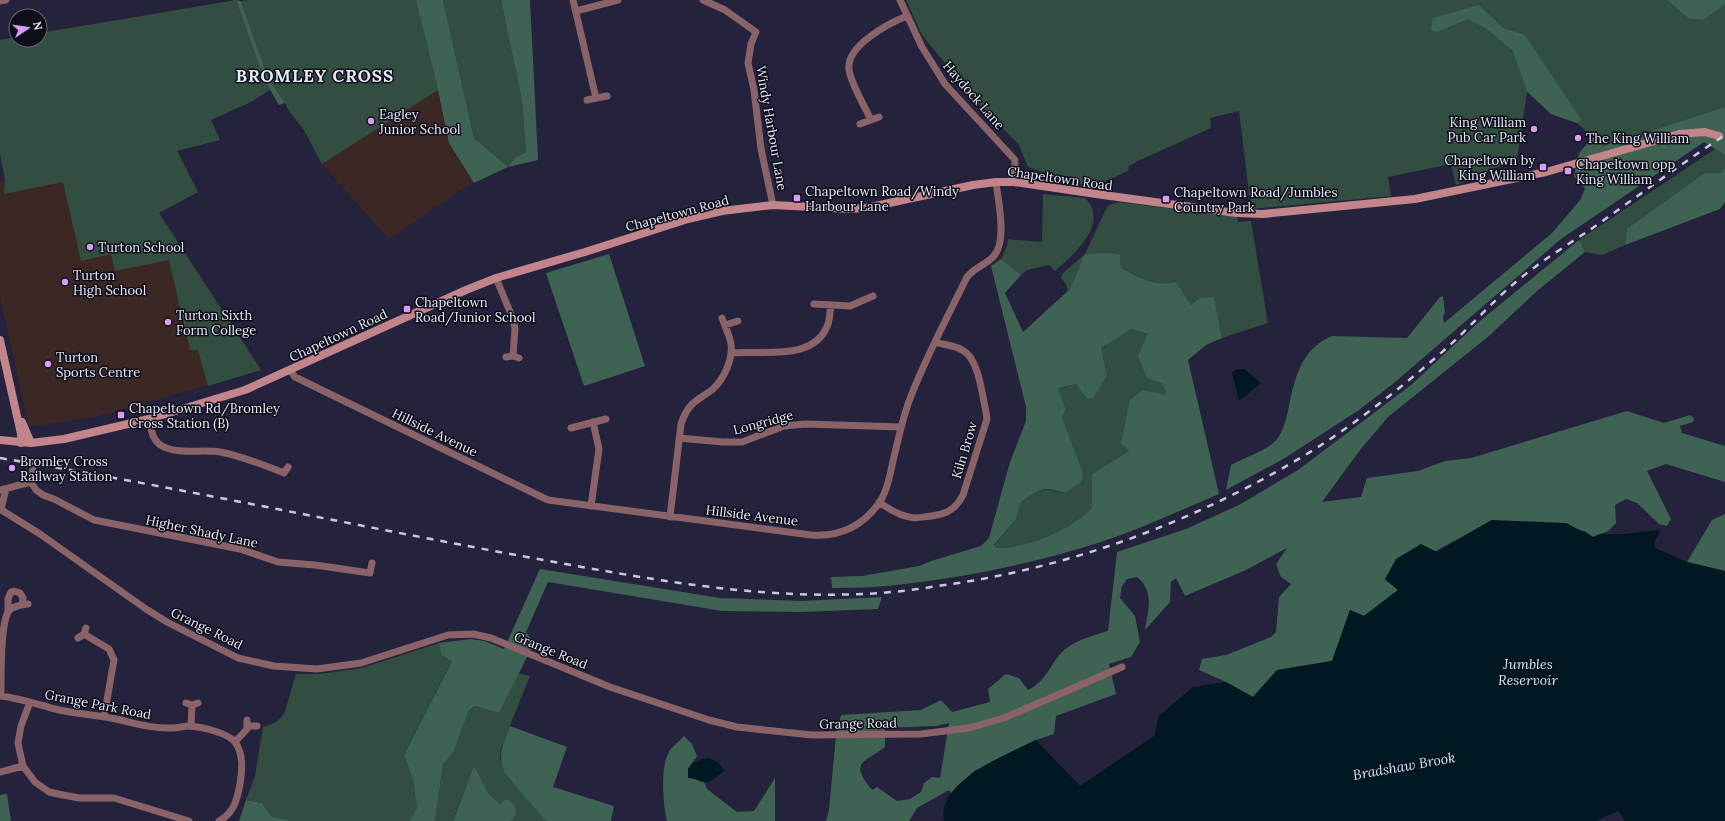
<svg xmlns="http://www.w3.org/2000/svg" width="1725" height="821" font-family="Lora,serif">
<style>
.education{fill:#3b2825}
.green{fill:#324e41}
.forest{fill:#3f6353;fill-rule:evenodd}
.water{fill:#001822}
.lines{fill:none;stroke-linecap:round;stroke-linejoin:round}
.street{stroke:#896368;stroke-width:7}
.secondary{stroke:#c2858c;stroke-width:8}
.rail{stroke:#c9c8dd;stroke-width:2.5;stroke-dasharray:7 7;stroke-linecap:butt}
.poi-dot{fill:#da9af6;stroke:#0e0e19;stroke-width:1.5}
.labels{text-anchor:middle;stroke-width:3;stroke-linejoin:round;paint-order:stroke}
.street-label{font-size:13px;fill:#e9e9fc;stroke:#0e0e19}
.poi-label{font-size:13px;fill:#e9e9fc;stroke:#0e0e19;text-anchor:start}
.water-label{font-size:14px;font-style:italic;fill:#c0e9fa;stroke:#0e0e19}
.district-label{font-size:17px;font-weight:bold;letter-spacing:1px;fill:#e9e9fc;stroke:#0e0e19}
</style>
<rect width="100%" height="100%" fill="#24223d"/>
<!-- education -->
<path class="education" d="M236 0 264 79 270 90 251 102 211 120 220 140 177 151 198 192 159 213 261 370 99 416 29 427 0 297V181L5 180 0 154V40L16 37V40H40V33Z
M250 0H416L438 90 449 143 474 183 465 187 389 239 322 164 304 130 289 111 241 1Z"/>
<!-- green -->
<path class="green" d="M236 0 264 79 270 90 251 102 211 120 220 140 177 151 198 192 159 213 261 370 208 386 198 350H190L169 260 115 271 111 254 81 261 63 182 4 194 5 180 0 154V40L16 37V40H40V33Z
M250 0H416L438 90 322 164 304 130 289 111 285 103 268 78 241 1Z
M443 0H501L522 101 526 152 516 157 508 167 474 138Z
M906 0H1667L1688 18 1725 4V107L1603 146 1577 123 1551 114 1527 92 1517 159 1456 185 1451 164 1388 177 1391 196 1251 209 1239 111 1210 118 1211 128 1138 161 1129 166 1128 171 1095 186 1094 189 1028 167 1019 145 971 95 922 35Z
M1715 149 1725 155V168L1721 173 1627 229 1625 245 1602 255 1585 252 1579 240Z
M1043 194 1085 198C1111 223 1073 255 1055 271L1049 265 1027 270 1021 275 1001 259 1007 246 1008 239 1042 242Z
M1118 202 1237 217 1238 222 1251 221 1268 323 1222 338 1214 297 1191 305 1176 283C1156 288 1139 277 1121 268L1120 256 1068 291 1066 284 1061 278 1063 273 1085 254 1106 209 1109 205Z
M1132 329 1148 334 1166 391 1165 395 1129 451 1092 474V508C1069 531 1029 548 997 548L994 546 1016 519 1021 502C1040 490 1041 486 1065 493L1083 473 1062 417 1066 409 1058 388 1076 384 1087 399 1107 375 1101 348Z
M439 643 441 655 452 660 404 755 413 780 417 808 409 821H292L272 817 262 803 246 800 255 776 263 727C272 725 279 721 284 714L296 674H319L362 668Z
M518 673 530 676 501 748 500 759 548 821H511L516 815 504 800 500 804 489 794 474 767 455 814 453 821H435L443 765 454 751 469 710 475 706 499 713Z"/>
<!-- forest -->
<path class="forest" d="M236 0 241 1 268 78 285 103 279 105 264 79Z
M416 0H443L474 138 508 167 516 157 526 152 522 101 501 0H530L538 160 508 167 474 183 449 143 438 90Z
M1667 0H1725V4L1703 20 1688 18Z
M1479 5 1503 28 1525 35 1581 119 1577 123 1551 114 1527 91 1513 51 1487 29 1468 19 1437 32 1431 30 1433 18Z
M1725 107V155L1704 142 1561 239 1394 383 1359 410 1285 458 1226 490 1231 465C1242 459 1263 451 1272 444 1282 436 1285 423 1288 411 1294 381 1300 349 1332 336L1407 338 1440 297 1443 296 1445 313 1443 316 1444 323 1552 233 1581 199 1585 188 1574 176 1579 153 1593 137 1603 146Z
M1725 168V202L1720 209 1625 245 1627 229 1705 173H1721Z
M1579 240 1585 252 1537 291 1489 336 1388 417 1360 450 1322 502 1361 497 1367 478 1418 471 1445 461 1471 458 1627 411 1664 423 1690 415 1694 418 1693 422 1680 426 1682 433 1725 446V482L1666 464 1647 471 1671 519 1667 526 1659 524 1637 503 1626 499 1615 505 1616 523 1608 531 1593 537 1585 531 1492 520 1385 579 1398 590 1364 616 1350 610 1332 661 1277 670 1253 697 1226 682 1199 670 1202 659 1226 655 1271 637 1276 632 1279 597 1291 584 1281 577 1276 564 1287 548 1246 570 1185 596 1176 578 1171 582 1170 602 1145 630C1148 609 1155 592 1137 577L1127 579 1122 586 1120 598 1135 616 1140 642 1131 657 1109 664 1116 694 1056 716 1054 734 1036 740 974 771 951 793 949 790 917 808 909 821H826L829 810 836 736 841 715 921 710 941 700 952 712 990 702 988 689 1006 674 1019 678 1028 690C1046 682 1050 664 1063 651 1075 640 1092 636 1108 631L1117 552 1186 529 1239 505 1298 470 1411 385 1480 321ZM949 723 940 778 932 777 924 783 921 792 910 799 897 801 877 787 872 790C848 761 865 763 885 747V728L936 726Z
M1110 253 1120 255 1121 268C1139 277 1156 288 1176 282L1191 305 1200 298 1214 297 1222 338 1206 345 1188 360 1219 494C1181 510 1143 528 1104 541 1040 562 972 576 905 584 881 587 857 588 832 588L831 577 862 576 919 566 931 561 981 546 989 538 1010 462 1026 421V407L991 266 1001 259 1021 275 1005 293 1023 332 1070 289 1085 254ZM1132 329 1148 334 1138 356 1147 378 1162 383 1166 391 1165 395 1143 390 1130 400 1121 443 1129 451 1092 474V508C1069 531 1028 548 997 548L994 545 1016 519 1021 502C1040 490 1041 485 1065 493L1081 482 1083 473 1062 417 1066 409 1058 388 1076 384 1087 399 1094 397 1107 375 1101 348Z
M609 254 645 366 584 386 546 273Z
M1725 514V571L1687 562 1712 520Z
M540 569 720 598 802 601 882 597 878 609 801 612 722 611 548 582 526 632 534 643 499 713 475 706 469 710 454 751 443 765 435 821H409L417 808 413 780 404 755 452 661 441 655 439 643 471 639 484 641 504 649Z
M510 726 567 747 553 787 614 806 611 821H548L544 819 505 773C497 753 503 744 510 726Z
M684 736 692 744 697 756 688 769 693 778 704 782 707 789 737 812 754 811 775 778V821H667C663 805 660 767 669 752 672 746 680 741 684 736Z
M474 766 489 794 500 804 504 800H509L515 806 516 815 511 821H453Z
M7 794 11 821H0V795Z
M246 800 262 803 272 817 292 821H239Z"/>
<!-- water -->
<path class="water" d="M1237 369H1244L1261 383 1239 401 1232 373Z
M1492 520 1566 523 1593 537 1600 534H1626L1659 530 1660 532 1655 541V547L1657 549 1687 562 1725 571V821H1625L1618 811 1596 821H944C936 781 1008 754 1036 740L1080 786 1154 736 1159 716 1193 687 1226 682 1253 697 1277 670 1332 661 1350 610 1364 616 1398 590 1385 579 1396 559 1421 544 1437 552Z
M708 758 718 762 724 770 723 772C718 775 710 783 705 782 699 782 696 778 688 778V769L693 762H698L701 759Z"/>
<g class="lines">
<!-- street -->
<path class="street" d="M573 0 596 98
M703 0 725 10 756 32 751 44 748 63 754 90 761 149 773 205
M900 0 922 47 945 84 1015 160 1014 182
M0 1 6 0
M576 11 618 0
M587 100 607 96
M871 120C865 107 850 82 849 69 846 46 889 23 907 16
M860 124 879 117
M496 278 513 319 515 329 513 356
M814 304 850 306 873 296
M725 325 738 321
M731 353C763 350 815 362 828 324 830 318 830 311 831 305
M506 357 513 356 519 358
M290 370 295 377 548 500 811 535C840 537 862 527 879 503 888 490 890 473 894 457 899 436 903 416 911 396 927 355 948 316 967 277 974 268 985 265 993 257 1008 242 998 201 996 182
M149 419C151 429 152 440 162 446 178 455 202 449 220 452 242 456 264 465 284 473L288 467
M571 428 606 419
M679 438 723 442H742L784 426 805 424 901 427
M33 470 31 482 36 490 43 495 54 499 94 520 240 549 278 562 315 565 370 573 372 563
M0 490 31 482
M879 502C890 510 902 517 915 518 936 515 952 517 963 495L987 419 986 412C982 395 979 358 962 350 954 345 944 345 935 342
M591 506 599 449 593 422
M0 509 40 534 146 609 167 622 238 658 274 666 317 669 361 663 448 635 473 634 491 638 610 687 709 720 737 727 812 735 921 734 969 728 1004 718 1122 667
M1 509 6 489
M670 517 681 424C689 401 696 402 713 389 724 379 733 359 731 344 730 336 725 327 722 318
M8 612V599L11 592 14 591 20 593 23 598 22 605
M84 634 109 649 114 660 104 717
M78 638 84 634 86 628
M0 696C20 698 39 705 59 710 78 714 97 715 116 719 134 723 153 729 172 728 178 728 184 726 190 726 202 727 228 733 235 742 244 754 242 771 240 784 237 800 234 813 219 821
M1 696C1 677 0 627 8 612 12 606 21 605 28 604
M30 702 21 726 18 743 23 766 35 782 49 792 58 794 79 798H114L189 821
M186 703 192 705 198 703
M191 726 192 705
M248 726H257
M235 742 247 729V720
M0 772 23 766"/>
<!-- secondary -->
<path class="secondary" d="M0 340 21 434V443
M22 422 31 443
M0 440 31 443 64 439 149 419 245 390 466 290 496 278 585 252 688 219 722 211 773 205 850 209 866 208 973 185 996 182H1014L1103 195 1236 213 1263 214 1415 199 1546 172 1679 134 1705 132 1719 136"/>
<!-- rail -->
<path class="rail" d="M0 458C176 487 351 525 527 557 638 577 749 599 863 594 888 593 913 590 938 586 1072 568 1200 520 1315 449 1362 419 1407 383 1449 346 1472 325 1493 301 1517 281 1541 261 1569 244 1594 227 1638 196 1681 164 1725 135"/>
</g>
<!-- markers -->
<g class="poi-dot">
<circle cx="371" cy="121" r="4"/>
<circle cx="1534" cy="129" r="4"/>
<circle cx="1578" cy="138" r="4"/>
<rect x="1539" y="163" width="8" height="8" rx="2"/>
<rect x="1564" y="167" width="8" height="8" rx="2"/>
<rect x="793" y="194" width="8" height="8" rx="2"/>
<rect x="1162" y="195" width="8" height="8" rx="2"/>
<circle cx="90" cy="247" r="4"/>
<circle cx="65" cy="282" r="4"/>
<rect x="403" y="305" width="8" height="8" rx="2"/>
<circle cx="168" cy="322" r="4"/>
<circle cx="48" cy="364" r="4"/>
<rect x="117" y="411" width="8" height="8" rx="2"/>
<circle cx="12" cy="468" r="4"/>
</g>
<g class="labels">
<!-- street labels -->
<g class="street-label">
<text transform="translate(974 95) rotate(49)" y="5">Haydock Lane</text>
<text transform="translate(772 128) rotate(80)" y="5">Windy Harbour Lane</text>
<text transform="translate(1060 178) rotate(8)" y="5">Chapeltown Road</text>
<text transform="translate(677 213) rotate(-15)" y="5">Chapeltown Road</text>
<text transform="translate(338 335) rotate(-25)" y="5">Chapeltown Road</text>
<text transform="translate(763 422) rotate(-15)" y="5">Longridge</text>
<text transform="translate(435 432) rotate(26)" y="5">Hillside Avenue</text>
<text transform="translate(964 450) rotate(-73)" y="5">Kiln Brow</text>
<text transform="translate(752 515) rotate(7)" y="5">Hillside Avenue</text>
<text transform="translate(202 531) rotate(12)" y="5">Higher Shady Lane</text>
<text transform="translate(207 628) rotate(26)" y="5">Grange Road</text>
<text transform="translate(551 650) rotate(22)" y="5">Grange Road</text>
<text transform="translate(98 704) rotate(11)" y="5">Grange Park Road</text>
<text transform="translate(858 723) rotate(-1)" y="5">Grange Road</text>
</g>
<!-- poi labels -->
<g class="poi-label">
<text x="379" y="119">Eagley<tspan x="379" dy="15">Junior School</tspan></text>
<text x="1526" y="127" text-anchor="end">King William<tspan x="1526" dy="15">Pub Car Park</tspan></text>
<text x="1586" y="143">The King William</text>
<text x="1535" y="165" text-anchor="end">Chapeltown by<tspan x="1535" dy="15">King William</tspan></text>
<text x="1576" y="169">Chapeltown opp<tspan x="1576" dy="15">King William</tspan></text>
<text x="805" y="196">Chapeltown Road/Windy<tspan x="805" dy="15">Harbour Lane</tspan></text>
<text x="1174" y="197">Chapeltown Road/Jumbles<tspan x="1174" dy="15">Country Park</tspan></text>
<text x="98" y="252">Turton School</text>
<text x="73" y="280">Turton<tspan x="73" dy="15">High School</tspan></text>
<text x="415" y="307">Chapeltown<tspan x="415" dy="15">Road/Junior School</tspan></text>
<text x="176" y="320">Turton Sixth<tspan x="176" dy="15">Form College</tspan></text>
<text x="56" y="362">Turton<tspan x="56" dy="15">Sports Centre</tspan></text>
<text x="129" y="413">Chapeltown Rd/Bromley<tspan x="129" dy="15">Cross Station (B)</tspan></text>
<text x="20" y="466">Bromley Cross<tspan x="20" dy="15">Railway Station</tspan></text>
</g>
<!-- water labels -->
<g class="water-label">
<text x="1528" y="669">Jumbles<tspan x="1528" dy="16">Reservoir</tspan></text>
<text transform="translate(1404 766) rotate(-10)" y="5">Bradshaw Brook</text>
</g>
<!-- district labels -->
<g class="district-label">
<text x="315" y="82">BROMLEY CROSS</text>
</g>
</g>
<!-- north arrow -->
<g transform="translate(28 28) rotate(77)"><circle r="19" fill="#0e0e19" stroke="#666674"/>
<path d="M0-3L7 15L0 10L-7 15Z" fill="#da9af6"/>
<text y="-6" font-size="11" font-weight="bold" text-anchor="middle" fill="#e9e9fc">N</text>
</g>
</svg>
